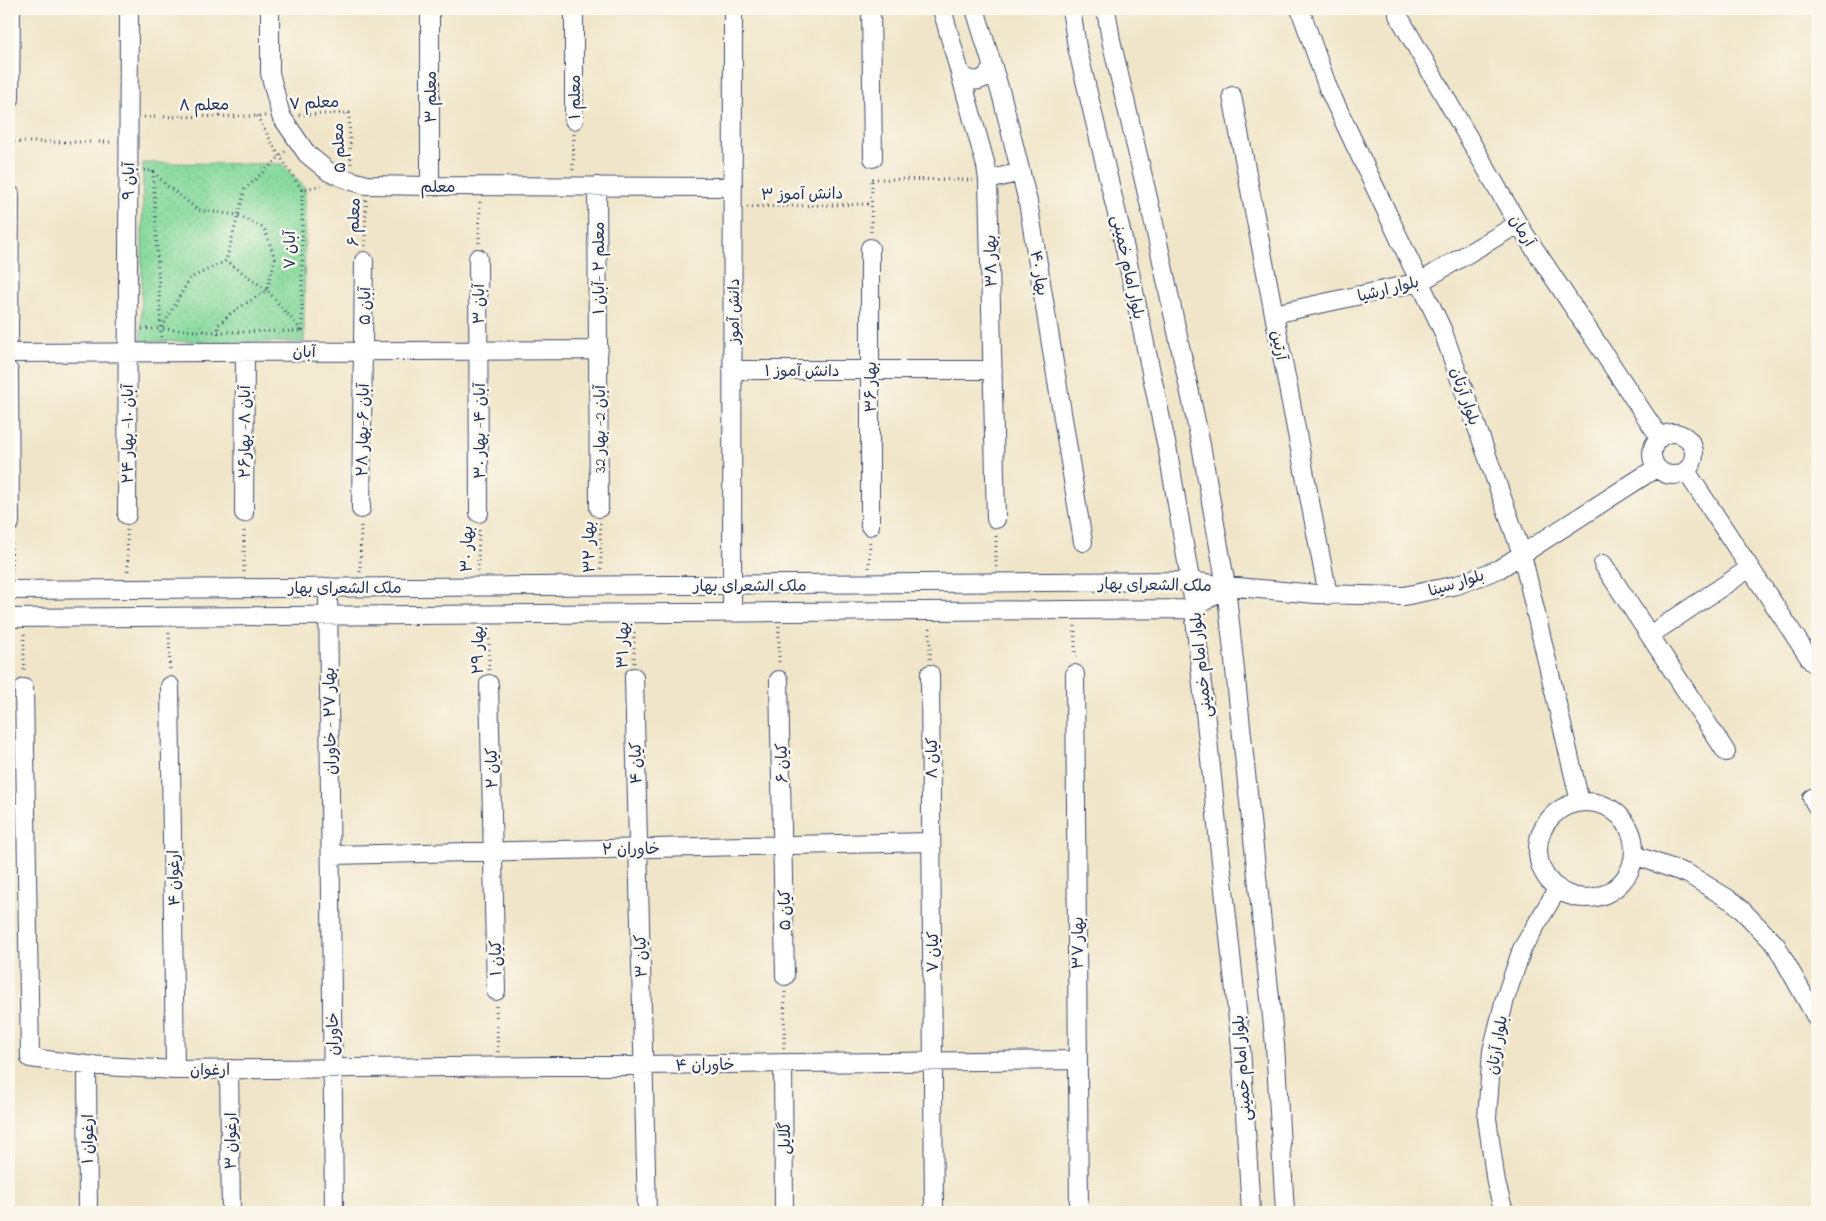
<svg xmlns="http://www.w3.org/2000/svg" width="1826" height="1221" font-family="'Indie Flower','Playpen Sans Arabic',sans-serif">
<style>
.grass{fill:url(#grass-dots);stroke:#50847d}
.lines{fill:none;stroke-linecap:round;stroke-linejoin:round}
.minor-casing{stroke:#3b4a6e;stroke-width:20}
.path{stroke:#3b4a6e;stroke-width:3;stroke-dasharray:1 4;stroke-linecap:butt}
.minor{stroke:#fff;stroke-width:18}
.labels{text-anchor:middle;stroke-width:5;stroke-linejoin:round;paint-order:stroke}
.street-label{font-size:16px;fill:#1b2f5e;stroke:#fbf7ec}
</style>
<defs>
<pattern id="grass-dots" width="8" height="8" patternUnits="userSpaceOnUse" patternTransform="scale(1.25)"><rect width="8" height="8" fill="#86da9c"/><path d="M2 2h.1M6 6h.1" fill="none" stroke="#73bb89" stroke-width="1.8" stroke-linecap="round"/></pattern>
</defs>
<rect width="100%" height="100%" fill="#fbf7ec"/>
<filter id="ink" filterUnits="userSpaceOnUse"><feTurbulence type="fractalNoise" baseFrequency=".02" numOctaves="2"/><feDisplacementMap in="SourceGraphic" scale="10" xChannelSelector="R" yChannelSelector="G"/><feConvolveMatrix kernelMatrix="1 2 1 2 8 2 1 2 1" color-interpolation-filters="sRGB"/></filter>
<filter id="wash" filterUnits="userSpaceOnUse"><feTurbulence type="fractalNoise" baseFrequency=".0096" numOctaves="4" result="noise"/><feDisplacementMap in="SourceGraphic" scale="20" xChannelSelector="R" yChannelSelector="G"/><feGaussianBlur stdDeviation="1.12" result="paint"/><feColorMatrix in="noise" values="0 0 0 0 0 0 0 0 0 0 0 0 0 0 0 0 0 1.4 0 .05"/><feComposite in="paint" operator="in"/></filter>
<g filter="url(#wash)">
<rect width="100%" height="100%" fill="#f0e5c8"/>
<!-- grass -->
<path class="grass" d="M143 163 282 164 305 188 304 342 141 341Z"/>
</g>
<g filter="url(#ink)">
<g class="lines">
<!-- minor casing -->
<g class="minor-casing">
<path id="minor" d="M270 9V73L281 116 307 154 329 172 352 181 367 185 430 186 733 187
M430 9V186
M871 9 873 158
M942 9 986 166 988 180 996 519
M975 9 1002 97 1028 202 1083 542
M1071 9 1077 47 1122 235 1168 452 1192 591 1241 1048 1251 1212
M1106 9 1111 40 1155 228 1201 445 1226 586 1275 1045 1285 1212
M1300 9 1328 88 1442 329 1522 554 1580 802
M1398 15 1518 224 1660 438
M961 74C975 85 985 82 993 66
M1232 96 1328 595
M10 99 11 9
M574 120V9
M988 180 1021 172
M597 186 599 508
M478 258 479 513
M1274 314 1420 282 1518 224
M9 337 10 194
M9 353 599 350
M732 370H993
M9 371 10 523
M1652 454a21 21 0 1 1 42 0a21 21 0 1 1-42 0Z
M1686 471 1812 662
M361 509 364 261
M244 513 245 352
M127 515 129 9
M870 526V248
M1603 564 1726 752
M328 587 334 1212
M9 590 1190 581 1226 586 1316 594 1404 596 1457 585 1499 569 1656 468
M732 613 733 9
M9 618 1194 609 1226 586
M1650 635 1750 568
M930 674 934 1212
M1075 674 1079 1212
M634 677 647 1212
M779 680 785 976
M489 684 496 991
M170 686 175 1070
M24 688 30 1058 87 1065 175 1070 1078 1060
M1812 798 1817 807
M1538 850a48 48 0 1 1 96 0a48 48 0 1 1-96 0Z
M331 855 931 842
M1634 855 1688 874 1735 903 1776 945 1817 1019
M783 1063 784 1212
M87 1065 88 1212
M229 1069 231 1212
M1504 1212 1496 1183 1487 1118 1492 1051 1505 999 1522 949 1558 888"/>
</g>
<!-- path -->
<path class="path" d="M10 115V179
M299 115 349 113 351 164
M257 116 276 150 302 190
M144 117 265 116
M9 142H113
M144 170 153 171 166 185 198 210 238 215 264 228 275 258 267 290 302 331 218 332 161 329 153 171
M573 170 574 134
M872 179 974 180
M747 207 872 204
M871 232 872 178
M479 243 480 201
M365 246 366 200
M142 329H161
M302 331V190L322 185
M218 334V325L231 313 267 290 226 261
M161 337V329L190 278 226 261 245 189 287 150
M600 523 601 570
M127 530 128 573
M11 538 12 574
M996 567V534
M869 568 870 542
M478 571 479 527
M244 572V529
M360 572 361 524
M779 626V665
M1075 626V659
M169 633 170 672
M24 634V673
M930 659V625
M634 663V629
M489 670V629
M496 1006 498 1053
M784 1048 785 991"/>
<!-- minor -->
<use href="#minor" class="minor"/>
</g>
</g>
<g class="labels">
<!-- street labels -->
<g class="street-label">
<text transform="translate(430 97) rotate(-90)" y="6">معلم ۳</text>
<text transform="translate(574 97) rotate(-90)" y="6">معلم ۱</text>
<text transform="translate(314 102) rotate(-3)" y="6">معلم ۷</text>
<text transform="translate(204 104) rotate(-1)" y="6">معلم ۸</text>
<text transform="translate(338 148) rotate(-93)" y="6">معلم ۵</text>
<text transform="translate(128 181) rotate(-90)" y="6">آبان ۹</text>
<text x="438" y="192">معلم</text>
<text transform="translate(802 193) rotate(-1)" y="6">دانش آموز ۳</text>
<text transform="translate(353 222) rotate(-88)" y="6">معلم ۶</text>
<text transform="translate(1523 230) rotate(58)" y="6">آرمان</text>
<text transform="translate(289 250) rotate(-90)" y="6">آبان ۷</text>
<text transform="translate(990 261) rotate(-91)" y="6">بهار ۳۸</text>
<text transform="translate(1129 267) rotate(78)" y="6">بلوار امام خمینی</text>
<text transform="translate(598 268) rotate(-90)" y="6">معلم ۲ -آبان ۱</text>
<text transform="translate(1040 273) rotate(81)" y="6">بهار ۴۰</text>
<text transform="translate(1388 288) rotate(-14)" y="6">بلوار ارشیا</text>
<text transform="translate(478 304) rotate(-90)" y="6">آبان ۳</text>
<text transform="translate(364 306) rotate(-89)" y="6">آبان ۵</text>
<text transform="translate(733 311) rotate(-90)" y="6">دانش آموز</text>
<text transform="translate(1280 345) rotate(79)" y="6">آرتین</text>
<text x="304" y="357">آبان</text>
<text x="802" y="376">دانش آموز ۱</text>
<text transform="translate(870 387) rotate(-90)" y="6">بهار ۳۶</text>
<text transform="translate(1466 396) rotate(71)" y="6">بلوار آرتان</text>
<text transform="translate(599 429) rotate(-90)" y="6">آبان 2- بهار 32</text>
<text transform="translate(362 430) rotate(-89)" y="6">آبان ۶-بهار ۲۸</text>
<text transform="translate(479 431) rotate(-90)" y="6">آبان ۴- بهار ۳۰</text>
<text transform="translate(244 432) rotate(-90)" y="6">۲۶آبان ۸- بهار</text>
<text transform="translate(127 434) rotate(-90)" y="6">آبان ۱۰- بهار ۲۴</text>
<text transform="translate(588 547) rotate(-91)" y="6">بهار ۳۲</text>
<text transform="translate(466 549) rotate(-89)" y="6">بهار ۳۰</text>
<text transform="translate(1456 582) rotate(-17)" y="6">بلوار سینا</text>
<text transform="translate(1155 584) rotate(1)" y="6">ملک الشعرای بهار</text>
<text x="750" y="591">ملک الشعرای بهار</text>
<text x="345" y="593">ملک الشعرای بهار</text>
<text transform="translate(622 645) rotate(-89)" y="6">بهار ۳۱</text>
<text transform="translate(477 650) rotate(-90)" y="6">بهار ۲۹</text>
<text transform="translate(1200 665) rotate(-96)" y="6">بلوار امام خمینی</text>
<text transform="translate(329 721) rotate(-91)" y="6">بهار ۲۷ - خاوران</text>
<text transform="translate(931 758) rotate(-90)" y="6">کیان ۸</text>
<text transform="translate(635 763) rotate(-91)" y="6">کیان ۴</text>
<text transform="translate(781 763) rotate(-91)" y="6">کیان ۶</text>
<text transform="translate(491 768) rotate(-91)" y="6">کیان ۲</text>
<text transform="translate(631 848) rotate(-1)" y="6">خاوران ۲</text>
<text transform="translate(173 878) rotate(-91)" y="6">ارغوان ۴</text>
<text transform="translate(784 910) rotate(-91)" y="6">کیان ۵</text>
<text transform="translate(1077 943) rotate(-90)" y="6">بهار ۳۷</text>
<text transform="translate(932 952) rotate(-90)" y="6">کیان ۷</text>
<text transform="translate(640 956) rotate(-92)" y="6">کیان ۳</text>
<text transform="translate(495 958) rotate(-91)" y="6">کیان ۱</text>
<text transform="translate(332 1034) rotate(-91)" y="6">خاوران</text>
<text transform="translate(1496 1045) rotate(-80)" y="6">بلوار آرتان</text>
<text transform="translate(705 1064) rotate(-1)" y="6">خاوران ۴</text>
<text transform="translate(1241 1068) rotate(-94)" y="6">بلوار امام خمینی</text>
<text transform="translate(210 1069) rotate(-1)" y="6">ارغوان</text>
<text transform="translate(784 1138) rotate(-91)" y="6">گلایل</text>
<text transform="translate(87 1139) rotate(-90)" y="6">ارغوان ۱</text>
<text transform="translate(230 1141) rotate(-90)" y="6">ارغوان ۳</text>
</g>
</g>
<!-- margin -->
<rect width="1826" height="1221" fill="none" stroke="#fbf7ec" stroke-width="30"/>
</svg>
